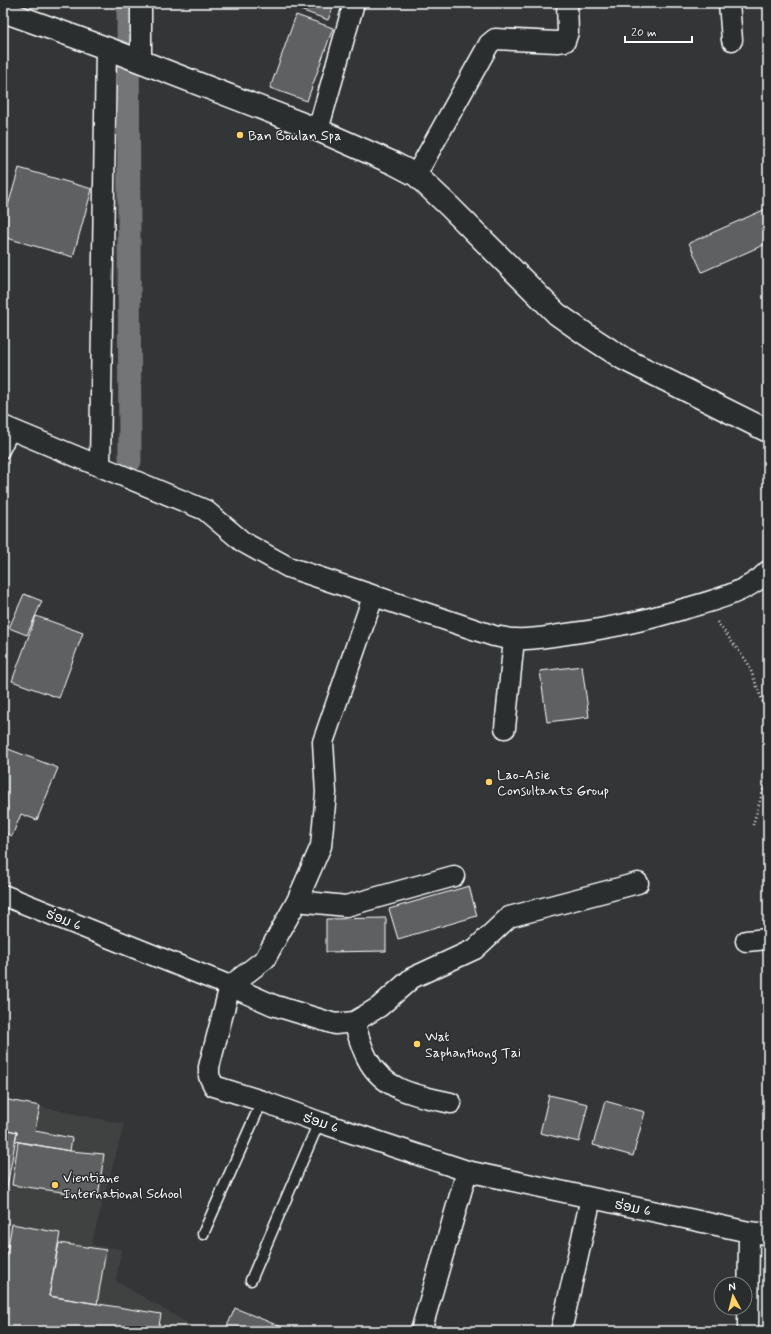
<svg xmlns="http://www.w3.org/2000/svg" width="771" height="1334" font-family="Mynerve,'Noto Sans Lao',sans-serif">
<style>
.built{fill:#404243}
.lines{fill:none;stroke-linecap:round;stroke-linejoin:round}
.canal{stroke:#737576;stroke-width:23}
.building{fill:#5f6162;stroke:#fff}
.lane-casing{stroke:#fff;stroke-width:13}
.street-casing{stroke:#fff;stroke-width:23}
.secondary-casing{stroke:#fff;stroke-width:25}
.path{stroke:#fff;stroke-width:2.5;stroke-dasharray:1 3;stroke-linecap:butt}
.lane{stroke:#2a2d2e;stroke-width:10}
.street{stroke:#2a2d2e;stroke-width:20}
.secondary{stroke:#2a2d2e;stroke-width:22}
.poi-dot{fill:#ffd166;stroke:#2a2d2e;stroke-width:1.5}
.labels{text-anchor:middle;stroke-width:3;stroke-linejoin:round;paint-order:stroke}
.poi-label{font-size:14px;fill:#fff;stroke:#2a2d2e;text-anchor:start}
.street-label{font-size:14px;fill:#fff;stroke:#2a2d2e}
</style>
<rect width="100%" height="100%" fill="#333536"/>
<filter id="ink" filterUnits="userSpaceOnUse"><feTurbulence type="fractalNoise" baseFrequency=".025" numOctaves="2"/><feDisplacementMap in="SourceGraphic" scale="8" xChannelSelector="R" yChannelSelector="G"/><feConvolveMatrix kernelMatrix="1 2 1 2 8 2 1 2 1" color-interpolation-filters="sRGB"/></filter>
<g filter="url(#ink)">
<!-- built -->
<path class="built" d="M3 1099 124 1124 91 1245 121 1249 116 1281 201 1331H3Z"/>
<g class="lines">
<!-- canal -->
<path class="canal" d="M128 3 130 461"/>
</g>
<!-- building -->
<path class="building" d="M281 3H335L328 20Z
M296 15 333 28 307 101 270 88Z
M19 168 92 189 73 257 3 237V223Z
M768 208V243L702 272 689 243Z
M24 594 42 601 27 635 9 628Z
M36 616 83 633 59 698 12 681Z
M582 666 589 717 547 722 540 671Z
M3 747 58 768 37 820 21 814 12 836 3 832Z
M469 886 477 916 398 939 389 909Z
M386 918V951L326 952V919Z
M549 1095 588 1104 579 1142 540 1133Z
M3 1099 40 1106 35 1131 72 1138 70 1151 15 1141 17 1132 3 1129Z
M605 1101 645 1112 633 1156 593 1145Z
M3 1129 17 1132 3 1209Z
M18 1142 70 1151 104 1154 98 1197 12 1185Z
M12 1224 60 1233 49 1296 161 1314 158 1331H3V1275Z
M59 1243 106 1250 97 1304 49 1296Z
M235 1308 291 1331H225Z"/>
<g class="lines">
<!-- lane casing -->
<g class="lane-casing">
<path id="lane" d="M3 453 14 431
M203 1234 262 1101
M251 1280 319 1122"/>
</g>
<!-- street casing -->
<g class="street-casing">
<path id="street" d="M729 3 732 40
M141 62V3
M318 130 354 3
M416 175 489 44 495 39 557 42 565 41 568 32 567 3
M3 426 205 510 243 542 288 567 494 636C500 637 508 639 515 639 530 640 545 637 560 635 601 630 640 622 680 610 708 602 748 593 768 571
M100 465 106 48
M373 597 323 742 326 793 321 846 297 901 265 959 230 986 273 1005 335 1024 354 1022 379 1007 412 978 475 949 509 917 638 883
M505 728 514 639
M3 895 230 986 209 1067V1076L214 1086 262 1101 319 1122 467 1171 749 1232 768 1234
M297 901 346 906 454 876
M746 941 768 939
M354 1022C358 1034 361 1047 367 1058 383 1091 419 1096 451 1103
M421 1331 467 1171
M561 1331 591 1198
M748 1331 749 1232"/>
</g>
<!-- secondary casing -->
<g class="secondary-casing">
<path id="secondary" d="M3 11 106 48 318 130 393 163 416 175 450 207 557 314 587 335 624 359 768 431"/>
</g>
<!-- path -->
<path class="path" d="M717 622 748 663 768 716
M753 825 768 773"/>
<!-- lane -->
<use href="#lane" class="lane"/>
<!-- street -->
<use href="#street" class="street"/>
<!-- secondary -->
<use href="#secondary" class="secondary"/>
</g>
</g>
<!-- markers -->
<g class="poi-dot">
<circle cx="240" cy="135" r="4"/>
<circle cx="489" cy="782" r="4"/>
<circle cx="417" cy="1044" r="4"/>
<circle cx="55" cy="1185" r="4"/>
</g>
<g class="labels">
<!-- poi labels -->
<g class="poi-label">
<text x="248" y="140">Ban Boulan Spa</text>
<text x="497" y="779">Lao-Asie<tspan x="497" dy="16">Consultants Group</tspan></text>
<text x="425" y="1041">Wat<tspan x="425" dy="16">Saphanthong Tai</tspan></text>
<text x="63" y="1182">Vientiane<tspan x="63" dy="16">International School</tspan></text>
</g>
<!-- street labels -->
<g class="street-label">
<text transform="translate(64 919) rotate(22)" y="5">ຮ່ອມ 6</text>
<text transform="translate(321 1122) rotate(19)" y="5">ຮ່ອມ 6</text>
<text transform="translate(633 1207) rotate(12)" y="5">ຮ່ອມ 6</text>
</g>
</g>
<!-- margin -->
<rect width="771" height="1334" fill="none" stroke="#2a2d2e" stroke-width="16"/>
<rect x="8" y="8" width="755" height="1318" fill="none" stroke="#fff" stroke-width="1.5" filter="url(#ink)"/>
<!-- north arrow -->
<g transform="translate(733 1296) rotate(353)"><circle r="19" fill="#2a2d2e" stroke="#7f8182"/>
<path d="M0-3L7 15L0 10L-7 15Z" fill="#ffd166"/>
<text y="-6" font-size="11" font-weight="bold" text-anchor="middle" fill="#ffffff">N</text>
</g>
<!-- scale -->
<path d="M625 36v6h67v-6" fill="none" stroke="#ffffff" stroke-width="2"/>
<text x="631" y="36" font-size="12" fill="#ffffff" stroke="#2a2d2e" stroke-width="3" paint-order="stroke">20 m</text>
</svg>
